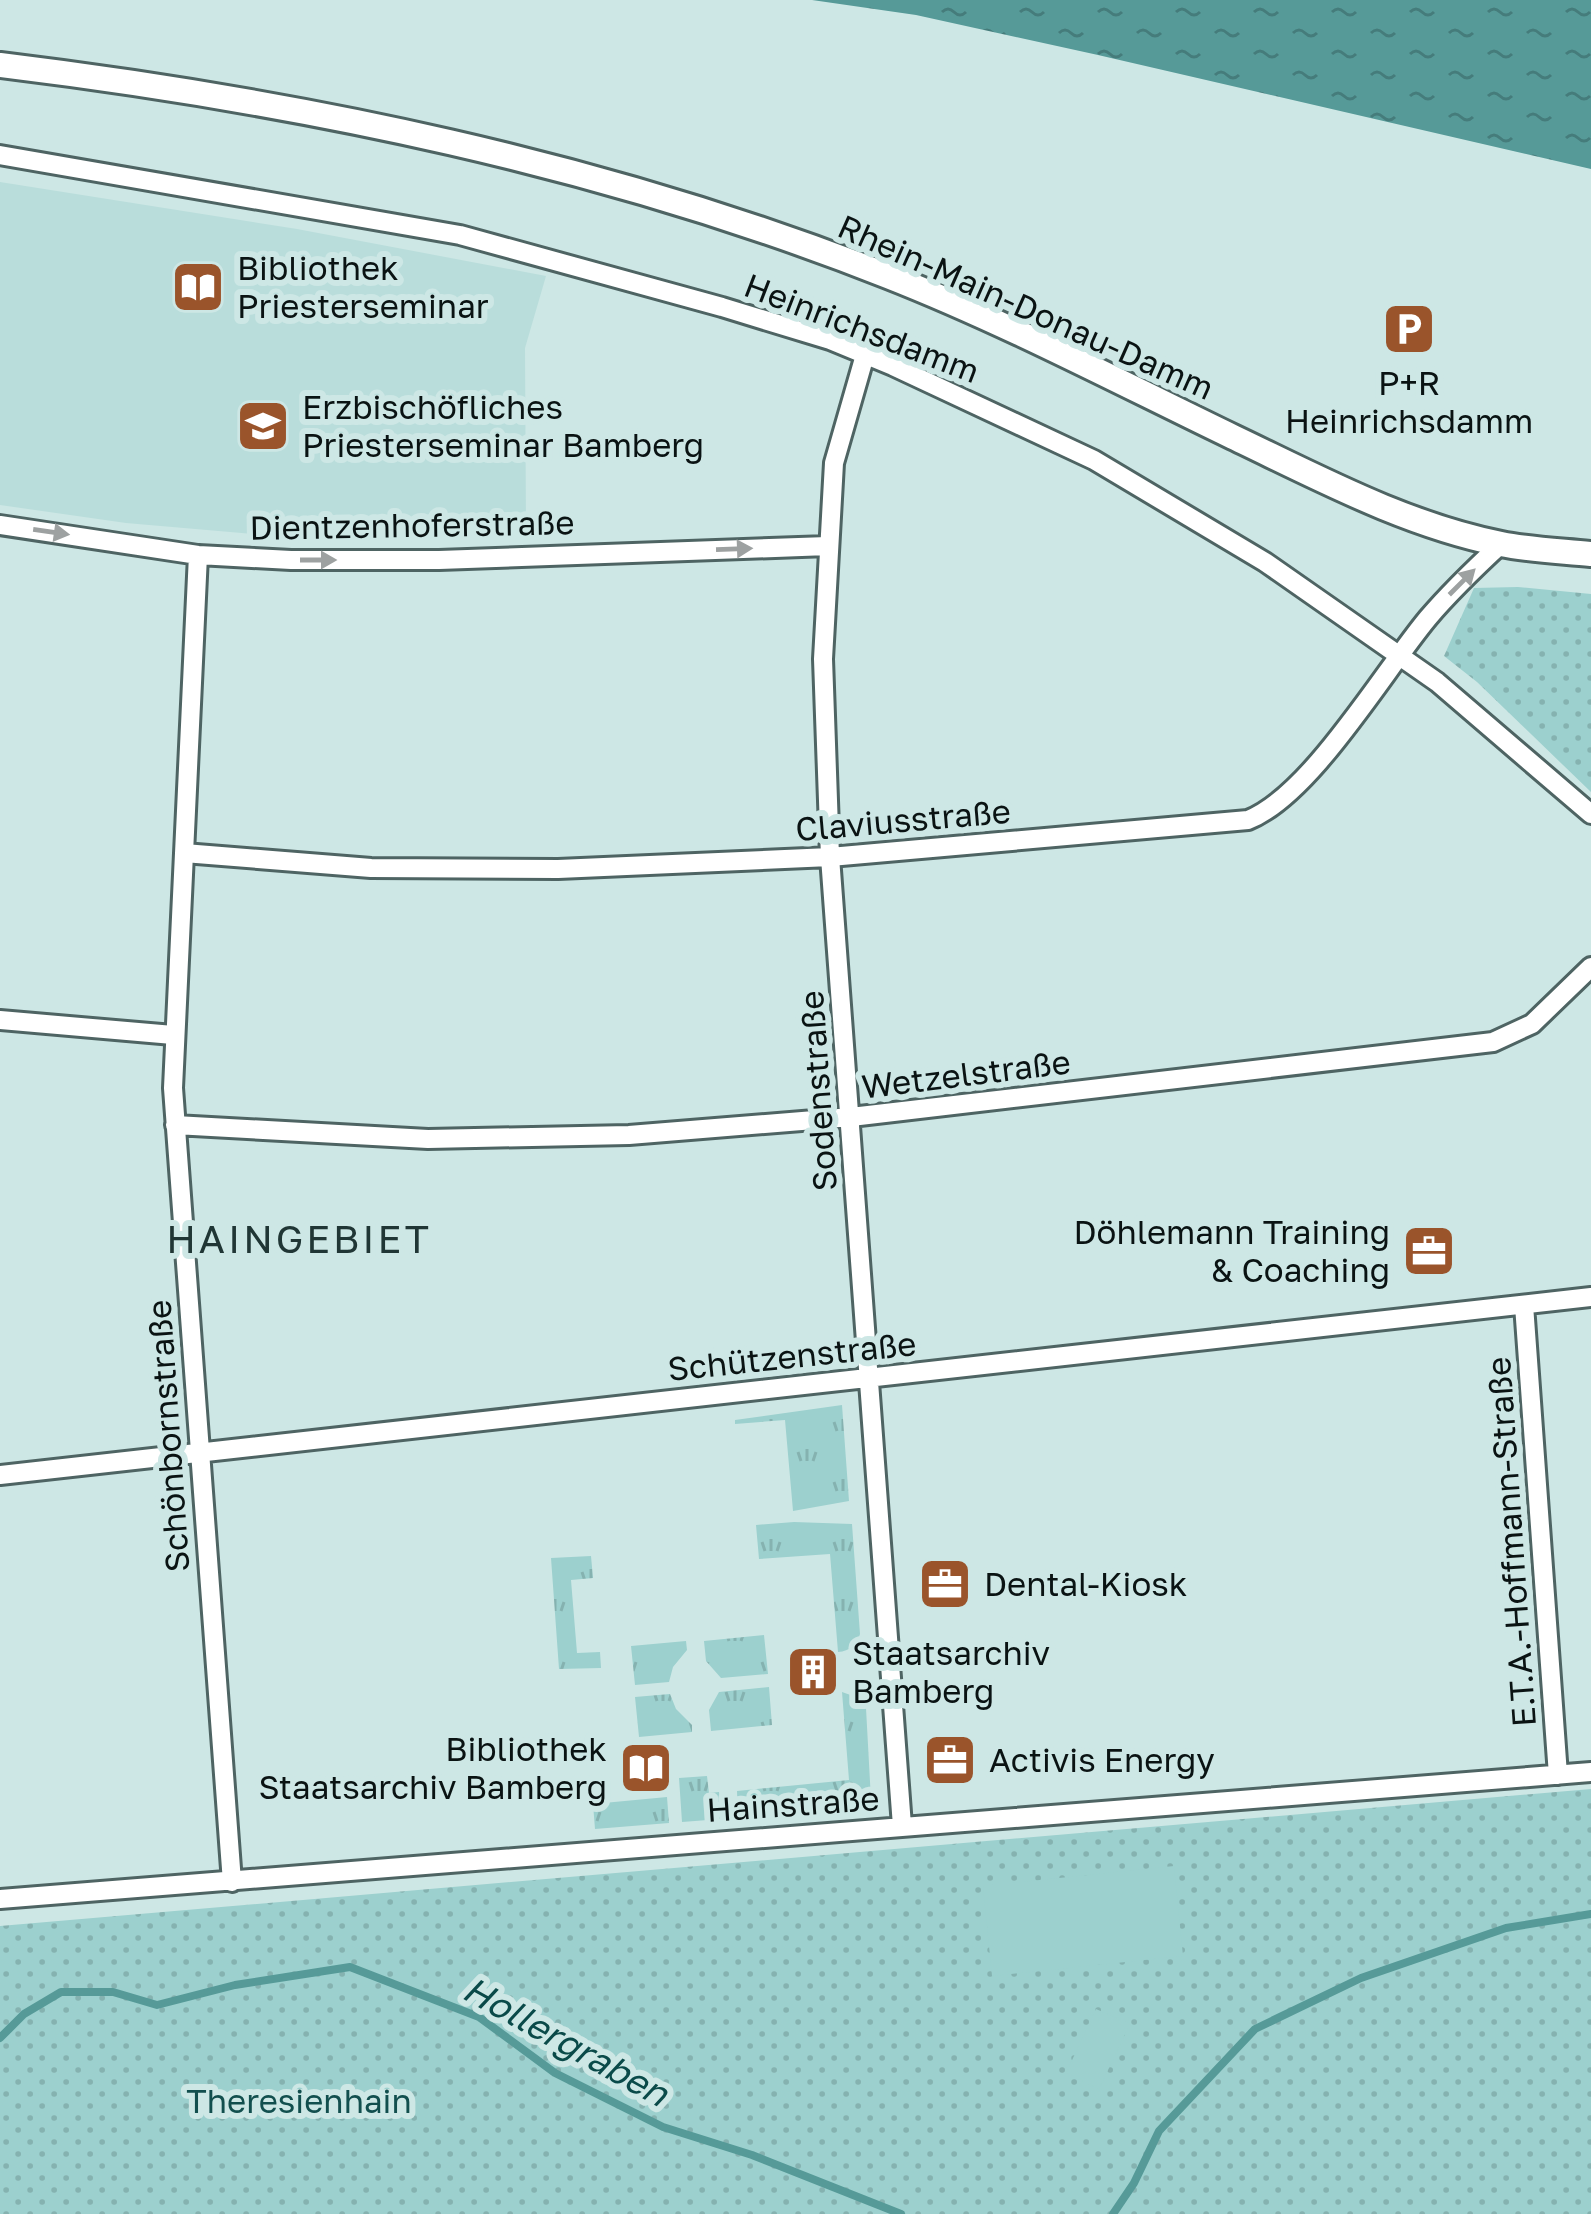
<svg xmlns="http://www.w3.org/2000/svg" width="1591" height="2214" font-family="'Golos Text',sans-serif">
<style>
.built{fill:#b9dddb}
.grass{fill:url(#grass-tufts)}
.park{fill:url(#park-dots)}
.garden{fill:#9cd0ce}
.water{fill:url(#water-ripples)}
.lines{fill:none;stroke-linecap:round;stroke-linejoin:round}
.stream{stroke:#569a98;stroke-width:8}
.minor-casing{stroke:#4e6463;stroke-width:24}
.tertiary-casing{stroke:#4e6463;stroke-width:30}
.minor{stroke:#fff;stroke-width:18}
.tertiary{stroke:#fff;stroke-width:24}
.oneway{fill:#9da1a1}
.labels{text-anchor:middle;stroke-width:12;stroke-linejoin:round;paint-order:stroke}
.poi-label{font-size:33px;fill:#0a1313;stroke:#cde7e5;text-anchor:start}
.street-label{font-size:33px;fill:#0a1313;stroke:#cde7e5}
.park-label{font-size:33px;fill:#124f4e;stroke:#cde7e5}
.water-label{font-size:36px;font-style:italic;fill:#0a4a49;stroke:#cde7e5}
.quarter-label{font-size:39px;letter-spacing:3px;fill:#203635;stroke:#cde7e5}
</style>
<defs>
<pattern id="grass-tufts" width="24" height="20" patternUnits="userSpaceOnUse" patternTransform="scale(3)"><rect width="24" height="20" fill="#9cd0ce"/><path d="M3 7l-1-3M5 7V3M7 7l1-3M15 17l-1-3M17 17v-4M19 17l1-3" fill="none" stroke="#85b2b0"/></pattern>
<pattern id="park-dots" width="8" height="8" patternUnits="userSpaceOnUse" patternTransform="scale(3)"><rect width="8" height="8" fill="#9cd0ce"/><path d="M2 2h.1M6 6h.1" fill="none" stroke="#85b2b0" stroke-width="1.8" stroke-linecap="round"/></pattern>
<pattern id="water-ripples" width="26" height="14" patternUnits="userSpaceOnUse" patternTransform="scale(3)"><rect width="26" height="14" fill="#569a98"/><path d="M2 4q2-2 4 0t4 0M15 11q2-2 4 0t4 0" fill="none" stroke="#457c7b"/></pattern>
</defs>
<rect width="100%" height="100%" fill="#cde7e5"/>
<!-- built -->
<path class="built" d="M0 182 297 229 546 276 525 348 526 529 277 536 126 523 0 505Z"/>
<!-- grass -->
<path class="grass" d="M842 1405 849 1501 793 1511 785 1420 735 1424V1420Z
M794 1522 852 1524 860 1634C857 1645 850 1651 838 1652L830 1554 759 1559 756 1525Z
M591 1556 593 1578 571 1580 577 1653 600 1652 601 1668 559 1669 551 1558Z
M764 1635 768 1674 721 1678 706 1661 704 1641Z
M686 1641 687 1650 673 1667 669 1682 635 1685 631 1646Z
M769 1687 772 1725 711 1731 709 1710 719 1692Z
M842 1692 859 1698 866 1708 871 1800 859 1808 738 1818 737 1791 849 1780Z
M670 1694 676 1709 692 1725V1732L639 1737 635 1697Z
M707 1776 709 1793 719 1792 721 1819 682 1822 679 1778Z
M667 1797 669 1823 595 1829 593 1804Z"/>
<!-- park -->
<path class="park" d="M1518 587 1591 594V792L1477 682 1444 656 1474 588Z
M1591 1789V2214H0V1926Z"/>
<!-- garden -->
<path class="garden" d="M1174 1866 1183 1956 992 1976 983 1886Z
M1096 2009 1130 2024 1099 2089 1066 2073Z"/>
<!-- water -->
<path class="water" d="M812 0H1591V169L1098 55 916 15Z"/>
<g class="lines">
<!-- stream -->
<path class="stream" d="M0 2038 24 2014 61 1992H113L157 2005 235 1985 350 1967 479 2017 555 2073 663 2127 752 2155 901 2214
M1113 2214 1134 2183 1159 2131 1255 2029 1361 1978 1506 1928 1591 1914"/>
<!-- minor casing -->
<g class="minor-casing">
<path id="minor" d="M0 155 460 235 722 307 830 340 893 366 1094 460 1265 562 1437 682 1591 814
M865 355 834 463 823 659 830 857 902 1826
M0 525 198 555 291 560H439L828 546
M198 555 173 1088 232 1882
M184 853 371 868 558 869 830 857 1248 820C1311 795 1383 672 1428 618 1451 591 1475 568 1501 544
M0 1020 173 1035
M175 1125 428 1139 629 1135 851 1117 1493 1042 1532 1024 1591 967
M1524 1305 1558 1775
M0 1475 1591 1297
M0 1899 1591 1772"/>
</g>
<!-- tertiary casing -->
<g class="tertiary-casing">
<path id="tertiary" d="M0 65C302 102 604 164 888 276 1005 322 1119 382 1233 437 1319 478 1406 525 1501 544 1530 550 1561 551 1591 554"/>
</g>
<!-- minor -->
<use href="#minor" class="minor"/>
<!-- tertiary -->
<use href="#tertiary" class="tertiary"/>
</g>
<!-- one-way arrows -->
<defs><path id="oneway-solid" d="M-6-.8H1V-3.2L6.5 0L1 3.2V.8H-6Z" transform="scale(3)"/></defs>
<g class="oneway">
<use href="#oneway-solid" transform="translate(51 532) rotate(8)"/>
<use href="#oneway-solid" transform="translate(734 549) rotate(-2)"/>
<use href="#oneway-solid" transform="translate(318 560)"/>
<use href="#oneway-solid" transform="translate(1462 582) rotate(-45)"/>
</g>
<!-- icons -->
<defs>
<g id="library-square" transform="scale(2.7)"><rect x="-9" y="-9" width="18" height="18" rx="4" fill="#9a542b" stroke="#cde7e5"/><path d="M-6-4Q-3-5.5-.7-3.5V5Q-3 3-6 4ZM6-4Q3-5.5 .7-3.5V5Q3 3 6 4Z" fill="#fff"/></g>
<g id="parking-square" transform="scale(2.7)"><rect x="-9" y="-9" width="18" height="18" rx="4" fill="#9a542b" stroke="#cde7e5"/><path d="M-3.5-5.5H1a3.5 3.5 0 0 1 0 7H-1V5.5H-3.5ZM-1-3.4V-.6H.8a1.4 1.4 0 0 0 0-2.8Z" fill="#fff"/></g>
<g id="university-square" transform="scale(2.7)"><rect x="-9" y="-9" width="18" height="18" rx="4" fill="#9a542b" stroke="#cde7e5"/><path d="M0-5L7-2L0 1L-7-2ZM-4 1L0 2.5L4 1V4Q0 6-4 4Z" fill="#fff"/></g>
<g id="office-square" transform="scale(2.7)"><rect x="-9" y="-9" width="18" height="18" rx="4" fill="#9a542b" stroke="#cde7e5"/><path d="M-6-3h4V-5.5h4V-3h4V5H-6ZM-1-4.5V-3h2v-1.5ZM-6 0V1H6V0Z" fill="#fff"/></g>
<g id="building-square" transform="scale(2.7)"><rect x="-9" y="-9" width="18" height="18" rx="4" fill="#9a542b" stroke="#cde7e5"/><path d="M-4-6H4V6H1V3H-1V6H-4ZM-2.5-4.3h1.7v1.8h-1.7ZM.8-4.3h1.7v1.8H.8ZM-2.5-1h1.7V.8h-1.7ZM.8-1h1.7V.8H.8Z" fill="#fff"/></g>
</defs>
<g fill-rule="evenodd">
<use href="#library-square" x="198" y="287"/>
<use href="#parking-square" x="1409" y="329"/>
<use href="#university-square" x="263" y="426"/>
<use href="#office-square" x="1429" y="1251"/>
<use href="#office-square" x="945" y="1584"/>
<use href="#building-square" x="813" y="1672"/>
<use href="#office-square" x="950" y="1760"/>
<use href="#library-square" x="646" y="1768"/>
</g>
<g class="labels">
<!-- poi labels -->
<g class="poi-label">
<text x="237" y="280">Bibliothek<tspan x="237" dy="38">Priesterseminar</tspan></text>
<text x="1409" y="395" text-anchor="middle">P+R<tspan x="1409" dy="38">Heinrichsdamm</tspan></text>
<text x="302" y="419">Erzbischöfliches<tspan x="302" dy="38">Priesterseminar Bamberg</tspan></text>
<text x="1390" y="1244" text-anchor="end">Döhlemann Training<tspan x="1390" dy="38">&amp; Coaching</tspan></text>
<text x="984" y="1596">Dental-Kiosk</text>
<text x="852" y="1665">Staatsarchiv<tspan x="852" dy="38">Bamberg</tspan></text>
<text x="607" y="1761" text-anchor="end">Bibliothek<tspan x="607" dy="38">Staatsarchiv Bamberg</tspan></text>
<text x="989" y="1772">Activis Energy</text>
</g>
<!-- street labels -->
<g class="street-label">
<text transform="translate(1026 307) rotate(24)" y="12">Rhein-Main-Donau-Damm</text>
<text transform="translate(862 328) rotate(21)" y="12">Heinrichsdamm</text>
<text transform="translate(412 525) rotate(-1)" y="12">Dientzenhoferstraße</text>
<text transform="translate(903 820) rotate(-5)" y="12">Claviusstraße</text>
<text transform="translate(966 1074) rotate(-7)" y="12">Wetzelstraße</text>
<text transform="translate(818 1091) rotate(-94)" y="12">Sodenstraße</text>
<text transform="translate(792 1356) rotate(-6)" y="12">Schützenstraße</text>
<text transform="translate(168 1436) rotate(-94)" y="12">Schönbornstraße</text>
<text transform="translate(1511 1542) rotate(-94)" y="12">E.T.A.-Hoffmann-Straße</text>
<text transform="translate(793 1804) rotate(-4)" y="12">Hainstraße</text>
</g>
<!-- park labels -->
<g class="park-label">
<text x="299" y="2113">Theresienhain</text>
</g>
<!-- water labels -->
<g class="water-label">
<text transform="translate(566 2041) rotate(29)" y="13">Hollergraben</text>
</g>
<!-- quarter labels -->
<g class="quarter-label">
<text x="299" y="1253">HAINGEBIET</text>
</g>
</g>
</svg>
